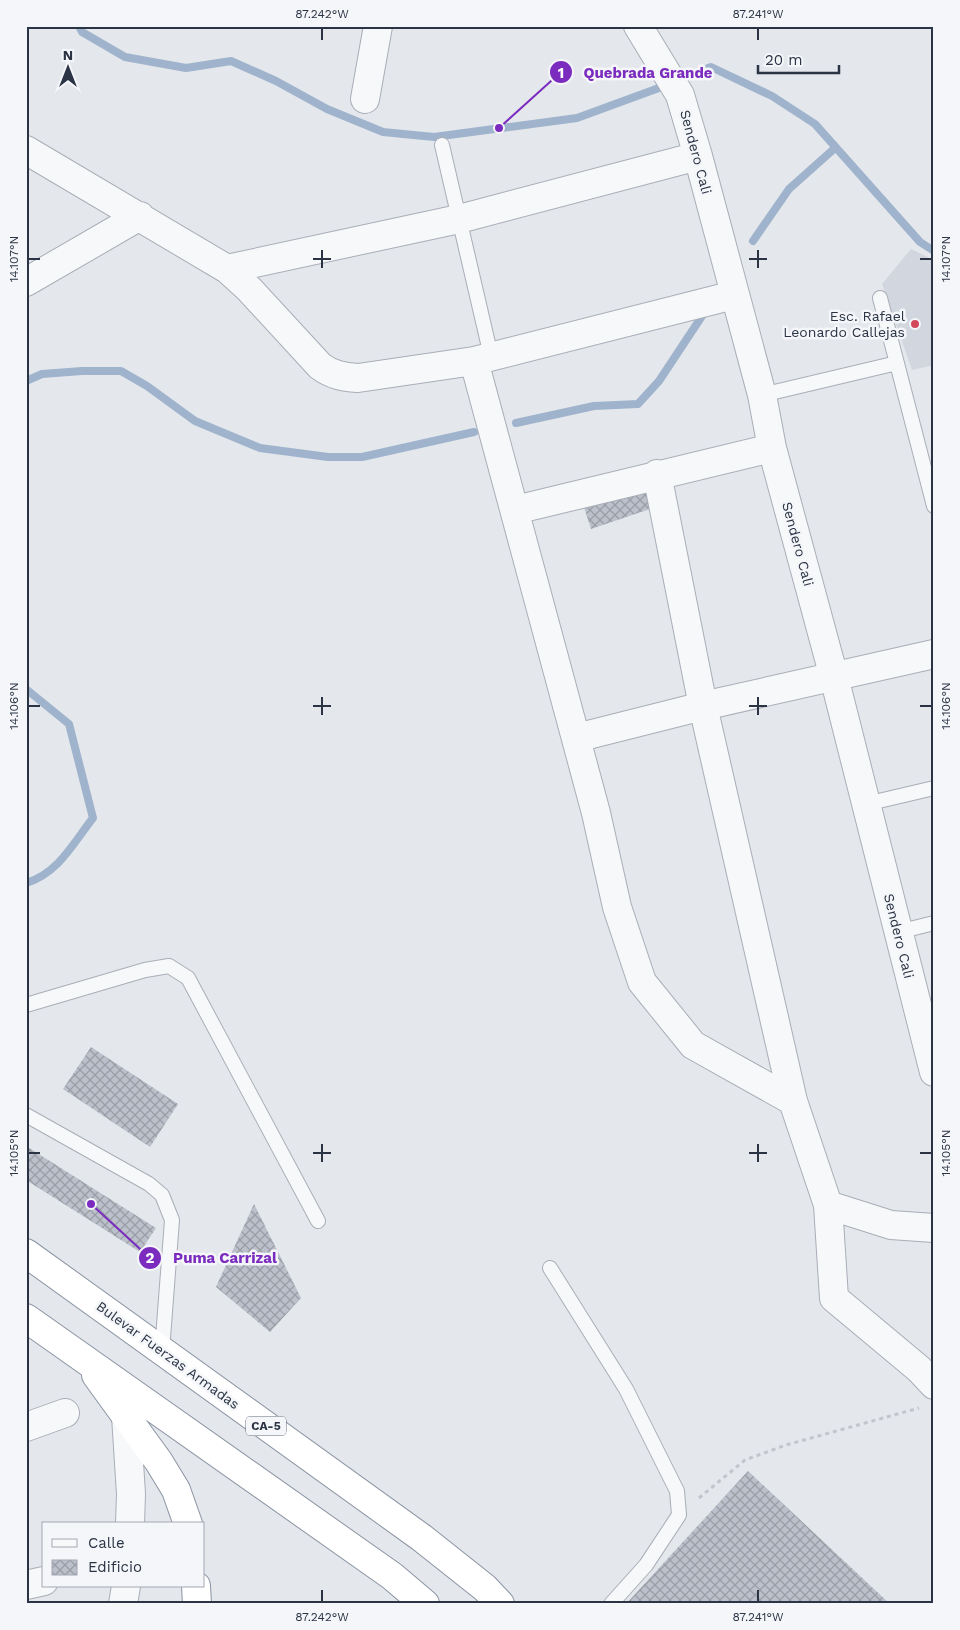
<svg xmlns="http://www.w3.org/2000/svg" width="960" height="1630" font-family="'Work Sans',sans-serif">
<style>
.built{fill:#d2d6de}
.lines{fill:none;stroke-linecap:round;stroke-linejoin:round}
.stream{stroke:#9fb4cc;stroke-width:8}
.building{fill:url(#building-cross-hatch)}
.lane-casing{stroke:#a9aeb7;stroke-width:16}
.street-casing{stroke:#a9aeb7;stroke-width:30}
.highway-casing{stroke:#8b94a3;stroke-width:30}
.path{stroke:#c2c5cb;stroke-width:3;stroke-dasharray:4 4;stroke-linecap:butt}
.lane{stroke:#f7f8fa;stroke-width:14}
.street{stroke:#f7f8fa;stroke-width:28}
.highway{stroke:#fff;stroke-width:28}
.ticks{fill:none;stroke:#2b3445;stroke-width:2}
.poi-dot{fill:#d1495b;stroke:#f4f6f9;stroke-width:2}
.labels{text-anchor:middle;stroke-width:5;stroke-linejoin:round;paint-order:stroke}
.shield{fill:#f4f6f9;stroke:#676e7b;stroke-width:1}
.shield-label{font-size:12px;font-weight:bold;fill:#2b3445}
.street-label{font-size:14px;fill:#2b3445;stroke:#f4f6f9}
.poi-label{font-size:14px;fill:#2b3445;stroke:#f4f6f9;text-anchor:end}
.leader{fill:none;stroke:#7b2cbf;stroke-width:2}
.callout-dot{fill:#7b2cbf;stroke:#f4f6f9;stroke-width:2}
.mark-label{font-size:15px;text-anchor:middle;font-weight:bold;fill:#fff}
.callout-label{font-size:15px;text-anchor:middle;font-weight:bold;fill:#7b2cbf;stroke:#f4f6f9;stroke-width:5;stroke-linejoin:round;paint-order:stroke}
.neatline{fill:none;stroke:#2b3445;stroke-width:2}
.ticks-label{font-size:12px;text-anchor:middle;fill:#2b3445}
</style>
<defs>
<pattern id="building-cross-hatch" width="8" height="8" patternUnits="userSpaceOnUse" patternTransform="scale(1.25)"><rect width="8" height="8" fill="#bbc0ca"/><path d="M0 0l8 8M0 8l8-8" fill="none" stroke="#989da6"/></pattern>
</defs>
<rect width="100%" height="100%" fill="#e4e7ec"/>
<!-- built -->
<path class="built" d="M911 249 934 260V365L912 370 882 284Z"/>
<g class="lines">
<!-- stream -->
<path class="stream" d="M79 26 82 32 125 57 186 68 231 61 276 81 327 109 383 132 434 137 577 118 667 85
M678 80 711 67 772 96 815 124 920 242 934 251
M753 241 789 189 835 148
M26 381 42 374 82 371H121L147 386 195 421 260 448 328 457H362L474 432
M516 423 594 406 638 404 659 381 704 313
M26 689 69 724 93 818C74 842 58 874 26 883"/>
</g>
<!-- building -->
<path class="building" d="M643 481 650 509 591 529 581 498Z
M91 1047 178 1104 150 1147 63 1089Z
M26 1146 156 1228 140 1252 26 1180Z
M254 1204 301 1298 270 1332 216 1287Z
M748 1471 890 1604H626Z"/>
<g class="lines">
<!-- lane casing -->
<g class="lane-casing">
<path id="lane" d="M442 145 491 356
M880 298 934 506
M762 395 897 363
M866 804 934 788
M898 932 934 923
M26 1005 145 970 169 966 188 978 318 1221
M26 1115 149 1184 162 1195 172 1220 162 1351
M550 1268 626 1389 677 1491 679 1515 646 1565 611 1604"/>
</g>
<!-- street casing -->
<g class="street-casing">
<path id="street" d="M638 26 680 95 698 156 762 395 772 448 834 677 934 1072
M365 99 378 26
M26 150 227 269 249 289 320 366C332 375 343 377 358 378L474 361 734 295
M227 269 459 219 698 156
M26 282 140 216
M474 361 596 813 617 907 642 982 693 1045 793 1101
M657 474 703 706 793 1101 828 1205 834 1298 919 1369 934 1385
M515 510 772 448
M576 738 703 706 934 654
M828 1205 891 1225 934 1228
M126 1416 131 1494 130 1524
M26 1427 65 1413
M26 1585 44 1581
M123 1604 126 1586"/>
</g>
<!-- highway casing -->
<g class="highway-casing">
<path id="highway" d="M26 1253 422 1538 485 1588 500 1604
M26 1318 392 1576 425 1604
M96 1375 159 1462 176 1490 188 1524
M196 1586 197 1604"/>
</g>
<!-- path -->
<path class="path" d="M699 1498 745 1460 786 1445 919 1408"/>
<!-- lane -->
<use href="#lane" class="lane"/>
<!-- street -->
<use href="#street" class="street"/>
<!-- highway -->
<use href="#highway" class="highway"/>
</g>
<!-- ticks -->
<path class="ticks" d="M322 28V40M758 28V40M322 250V268M758 250V268M28 259H40M313 259H331M749 259H767M920 259H932M322 697V715M758 697V715M28 706H40M313 706H331M749 706H767M920 706H932M322 1144V1162M758 1144V1162M28 1153H40M313 1153H331M749 1153H767M920 1153H932M322 1590V1602M758 1590V1602"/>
<!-- markers -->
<circle class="poi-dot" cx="915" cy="324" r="5"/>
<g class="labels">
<!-- shield labels -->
<rect class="shield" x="246" y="1416.5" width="40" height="19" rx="4"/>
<g class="shield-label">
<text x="266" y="1430">CA-5</text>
</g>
<!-- street labels -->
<g class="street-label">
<text transform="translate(696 152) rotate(75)" y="5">Sendero Cali</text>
<text transform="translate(798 544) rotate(75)" y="5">Sendero Cali</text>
<text transform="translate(899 936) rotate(76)" y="5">Sendero Cali</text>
<text transform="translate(168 1355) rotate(36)" y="5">Bulevar Fuerzas Armadas</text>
</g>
<!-- poi labels -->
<g class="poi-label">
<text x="905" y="321">Esc. Rafael<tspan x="905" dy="16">Leonardo Callejas</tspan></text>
</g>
</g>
<!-- callouts -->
<path class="leader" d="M499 128L561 72M91 1204L150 1258"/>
<g class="callout-dot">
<circle cx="499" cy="128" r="5"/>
<circle cx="91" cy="1204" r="5"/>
<circle cx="561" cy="72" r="12"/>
<circle cx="150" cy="1258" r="12"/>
</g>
<g class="mark-label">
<text x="561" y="78">1</text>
<text x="150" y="1263">2</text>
</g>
<g class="callout-label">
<text x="648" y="78">Quebrada Grande</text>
<text x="225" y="1263">Puma Carrizal</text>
</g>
<!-- border -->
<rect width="960" height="1630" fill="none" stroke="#f4f6f9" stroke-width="55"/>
<!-- legend -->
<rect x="42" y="1522" width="162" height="65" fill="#f4f6f9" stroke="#a4a8b1"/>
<rect x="52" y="1539" width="25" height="8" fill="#f7f8fa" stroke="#a4a8b1"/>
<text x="88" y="1548" font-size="15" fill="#2b3445">Calle</text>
<rect x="52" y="1560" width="25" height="15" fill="url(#building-cross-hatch)" stroke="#a4a8b1"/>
<text x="88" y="1572" font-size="15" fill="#2b3445">Edificio</text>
<!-- north arrow -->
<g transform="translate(68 68)" stroke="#f4f6f9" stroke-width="4" paint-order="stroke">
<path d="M0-4L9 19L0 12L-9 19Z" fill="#2b3445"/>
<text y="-8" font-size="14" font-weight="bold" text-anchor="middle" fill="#2b3445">N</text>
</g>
<!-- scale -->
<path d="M758 65v8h81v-8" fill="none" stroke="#2b3445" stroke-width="2.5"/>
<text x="765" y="65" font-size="15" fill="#2b3445" stroke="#f4f6f9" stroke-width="4" paint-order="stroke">20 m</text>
<rect x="28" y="28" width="904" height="1574" class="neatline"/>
<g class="ticks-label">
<text x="322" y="18">87.242°W</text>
<text x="758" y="18">87.241°W</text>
<text transform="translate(14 259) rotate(-90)" y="4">14.107°N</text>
<text transform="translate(946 259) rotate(-90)" y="4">14.107°N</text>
<text transform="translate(14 706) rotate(-90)" y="4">14.106°N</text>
<text transform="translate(946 706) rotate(-90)" y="4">14.106°N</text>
<text transform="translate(14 1153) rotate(-90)" y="4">14.105°N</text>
<text transform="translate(946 1153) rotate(-90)" y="4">14.105°N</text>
<text x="322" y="1621">87.242°W</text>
<text x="758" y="1621">87.241°W</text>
</g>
</svg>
